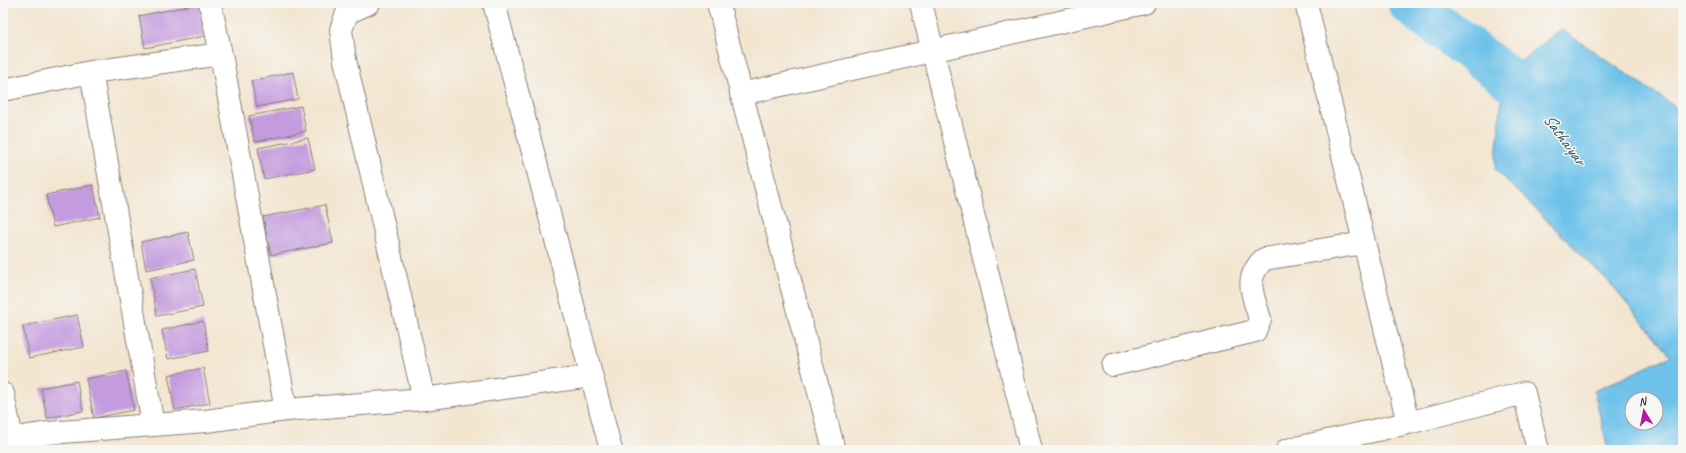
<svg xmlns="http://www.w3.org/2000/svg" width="1686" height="453" font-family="Caveat,sans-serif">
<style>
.water{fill:#6ec2ea;stroke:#456f83;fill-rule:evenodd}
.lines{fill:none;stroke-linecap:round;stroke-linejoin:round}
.river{stroke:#6ec2ea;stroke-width:43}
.building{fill:#c49bde}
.minor-casing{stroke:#888076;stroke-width:24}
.minor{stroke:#fff;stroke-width:22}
.labels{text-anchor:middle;stroke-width:3;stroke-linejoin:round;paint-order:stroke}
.water-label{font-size:17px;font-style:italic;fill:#395664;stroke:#f6f6f2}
</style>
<rect width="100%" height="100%" fill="#f6f6f2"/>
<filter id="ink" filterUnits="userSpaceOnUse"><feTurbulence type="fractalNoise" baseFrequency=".025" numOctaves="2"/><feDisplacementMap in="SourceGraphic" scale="8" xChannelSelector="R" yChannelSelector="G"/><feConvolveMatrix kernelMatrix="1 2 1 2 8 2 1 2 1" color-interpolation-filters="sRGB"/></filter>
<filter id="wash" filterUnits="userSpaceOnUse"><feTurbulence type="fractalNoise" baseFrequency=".012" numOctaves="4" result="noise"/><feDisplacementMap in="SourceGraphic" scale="16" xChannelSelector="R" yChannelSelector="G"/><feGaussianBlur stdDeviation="0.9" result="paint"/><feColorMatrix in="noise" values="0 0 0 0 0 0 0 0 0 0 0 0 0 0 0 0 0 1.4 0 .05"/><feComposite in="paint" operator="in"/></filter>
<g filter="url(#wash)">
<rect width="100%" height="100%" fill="#f3e5d0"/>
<!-- water -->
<path class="water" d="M1561 29 1683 112V450H1608L1594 391 1671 356 1607 280 1495 169 1504 75ZM1632 399H1656V423H1632Z"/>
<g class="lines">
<!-- river -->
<path class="river" d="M1409 3 1536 99 1547 115"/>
</g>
<g id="blocks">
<!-- building -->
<path class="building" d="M203 3 210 35 145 48 139 16Z
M293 72 298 99 257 107 251 81Z
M301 106 306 131 255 142 249 116Z
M308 138 315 169 264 179 258 148Z
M93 185 100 217 53 227 46 195Z
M325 205 333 243 271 255 263 217Z
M188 232 194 260 146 270 141 242Z
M195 269 203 307 157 316 150 278Z
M77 315 84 347 29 358 23 326Z
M203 321 209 351 168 359 162 330Z
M203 368 210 403 175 410 168 375Z
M126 371 134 410 94 418 86 379Z
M77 381 83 411 47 418 41 388Z"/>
</g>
</g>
<g filter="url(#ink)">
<use href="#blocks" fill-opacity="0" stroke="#888076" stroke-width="1"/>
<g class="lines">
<!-- minor casing -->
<g class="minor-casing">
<path id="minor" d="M210 3 221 54 286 410
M369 3 347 13 341 30 345 60 424 399
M494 3 611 450
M718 3 834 450
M921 3 1031 450
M1306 3 1408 423 1524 393 1538 450
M91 72 153 425
M3 90 91 72 221 54
M741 94 1144 3
M1113 365 1255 331 1260 319C1253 295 1243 279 1264 259L1364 243
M3 394 12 439
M3 440 48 433 206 421 286 410 424 399 591 376
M1287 450 1408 423"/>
</g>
<!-- minor -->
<use href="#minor" class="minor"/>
</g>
</g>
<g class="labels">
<!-- water labels -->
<g class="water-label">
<text transform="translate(1565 139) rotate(54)" y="6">Sathaiyar</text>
</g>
</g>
<!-- margin -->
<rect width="1686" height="453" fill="none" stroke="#f6f6f2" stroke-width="16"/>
<!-- north arrow -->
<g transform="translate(1644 411) rotate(350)"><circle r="19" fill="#f6f6f2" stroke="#9f9f9c"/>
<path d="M0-3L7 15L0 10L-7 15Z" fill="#b5179e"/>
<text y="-6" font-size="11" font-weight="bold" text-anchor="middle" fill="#1c1c1c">N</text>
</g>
</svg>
